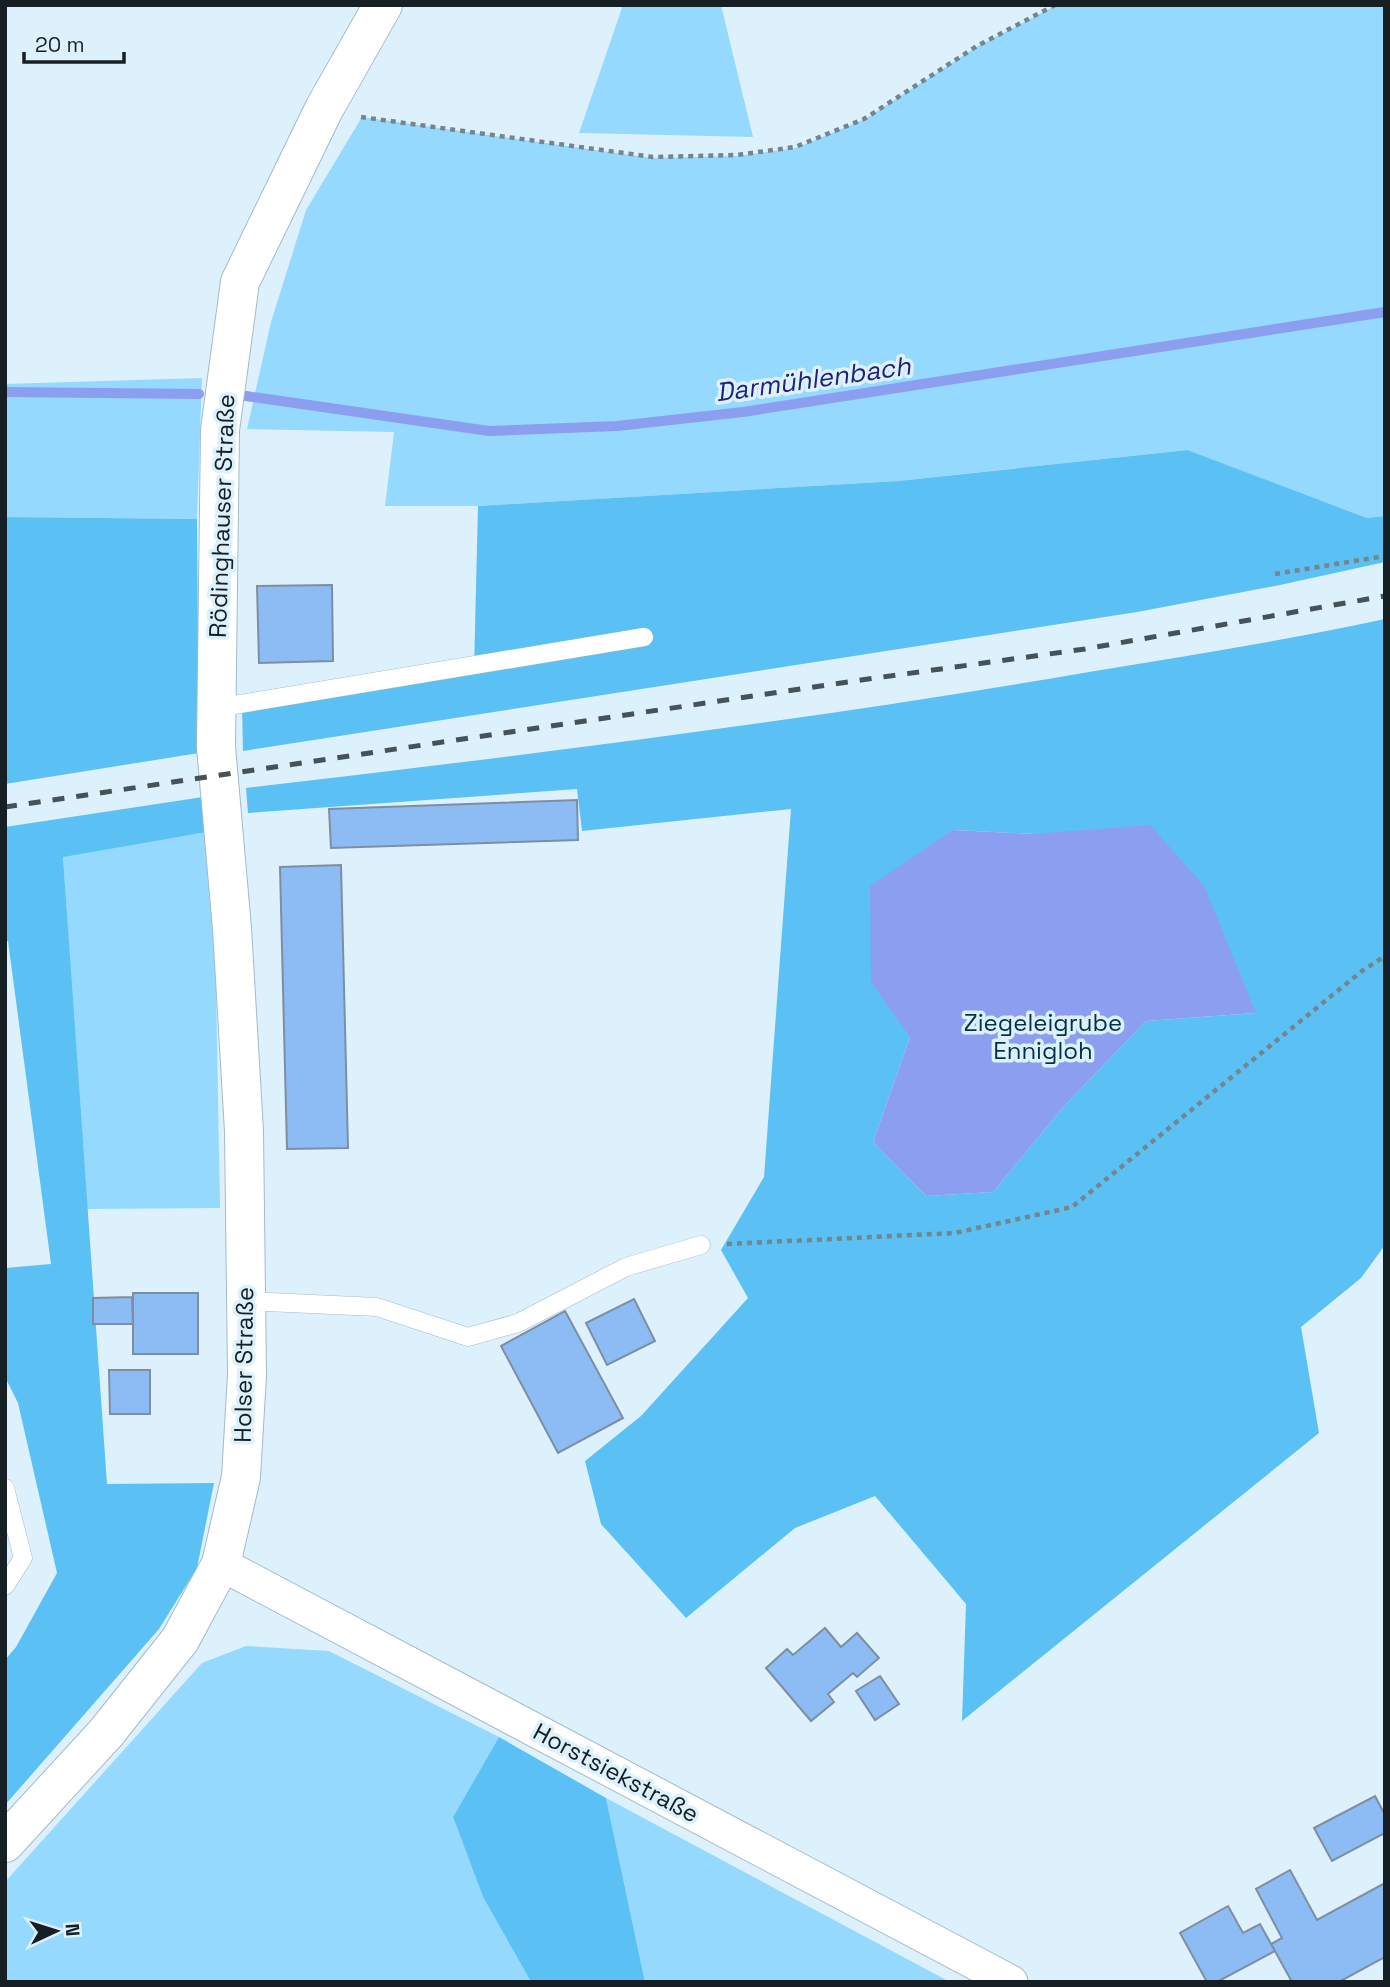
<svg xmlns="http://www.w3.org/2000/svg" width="1390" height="1987" font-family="'Space Grotesk',sans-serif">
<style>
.green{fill:#95d9ff}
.forest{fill:#5bc0f3;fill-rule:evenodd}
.water{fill:#8c9eef}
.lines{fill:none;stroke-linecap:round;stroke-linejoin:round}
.stream{stroke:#8c9eef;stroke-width:10}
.building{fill:#8dbcf5;stroke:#7e8ea1;stroke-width:2}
.service-casing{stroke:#a2bbc9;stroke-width:19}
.minor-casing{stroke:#a2bbc9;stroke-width:35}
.secondary-casing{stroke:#a2bbc9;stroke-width:40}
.path{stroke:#76848c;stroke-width:4.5;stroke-dasharray:5 5;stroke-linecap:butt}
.service{stroke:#fff;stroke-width:18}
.minor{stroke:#fff;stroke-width:33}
.secondary{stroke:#fff;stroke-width:38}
.rail{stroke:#465158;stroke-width:5;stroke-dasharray:12 12;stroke-linecap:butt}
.labels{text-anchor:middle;stroke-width:7;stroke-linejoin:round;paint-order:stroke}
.street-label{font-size:24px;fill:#161f24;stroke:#ddf1fd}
.park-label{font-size:24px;fill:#033247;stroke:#ddf1fd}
.water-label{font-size:26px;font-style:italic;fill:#1f217c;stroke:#ddf1fd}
</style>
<rect width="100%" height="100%" fill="#ddf1fd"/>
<!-- green -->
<path class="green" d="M623 5H721L753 137 579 133Z
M1057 5H1385V516L1367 518 1186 450 898 481 478 506H385L394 432 247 429 271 322 306 210 362 117 652 158 738 156 796 148 865 119 978 46Z
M202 378 197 519 5 517V384Z
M207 832 215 929 220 1208 86 1209 63 856Z
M246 1646 329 1651 499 1737 453 1817 483 1897 531 1982H5V1882L202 1663Z
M606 1798 950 1982H645Z"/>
<!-- forest -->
<path class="forest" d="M1187 450 1367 518 1385 516V562L1280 585 1137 612 243 751 242 707 474 670 478 506 898 481Z
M5 517 197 519 199 753 5 784Z
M1385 619V1245L1361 1278 1301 1327 1319 1433 962 1721 966 1604 875 1496 795 1528 686 1618 601 1524 585 1461 641 1416 748 1298 721 1250 764 1177 791 809 582 831 577 789 248 813 246 788C528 755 809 720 1089 672 1188 656 1287 640 1385 619ZM953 830 1035 834 1256 1013 1146 1021 1065 1105 993 1192 926 1196 873 1142 910 1037Z
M203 797 207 832 63 857 107 1484 214 1483 197 1568 159 1629 5 1805V1660L16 1647 57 1573 18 1403 5 1377V1268L51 1264 8 941H5V827Z
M499 1737 606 1798 645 1982H531L483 1897 453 1817Z"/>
<!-- water -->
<path class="water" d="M1150 825 1204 886 1256 1013 1146 1021 1065 1105 993 1192 926 1196 873 1142 910 1037 871 982 870 886 953 830 1035 834Z"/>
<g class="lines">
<!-- stream -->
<path class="stream" d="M5 392 199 394
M246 396 489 431 617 426 743 412 1385 312"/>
</g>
<!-- building -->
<path class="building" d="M332 585 333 661 259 663 257 586Z
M577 800 578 840 331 848 329 809Z
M341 865 348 1148 287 1149 280 867Z
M133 1293H198V1354H133Z
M132 1297 133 1324H93V1298Z
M634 1299 655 1341 607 1365 586 1323Z
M565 1311 623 1418 558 1453 501 1346Z
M109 1370H150V1414H110Z
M825 1628 841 1647 857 1633 879 1658 857 1677 853 1673 828 1694 834 1702 811 1721 766 1668 787 1649 793 1655Z
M880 1676 899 1704 875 1720 856 1691Z
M1375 1796 1385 1815V1833L1332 1861 1314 1828Z
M1290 1870 1317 1920 1385 1883V1957L1339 1982H1292L1271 1944 1282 1938 1256 1889Z
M1228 1906 1243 1933 1260 1924 1275 1951 1217 1982H1207L1180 1933Z"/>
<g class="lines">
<!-- service casing -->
<g class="service-casing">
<path id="service" d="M216 708 644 637
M246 1301 377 1307 468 1337 518 1323 626 1267 701 1245
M5 1488 23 1558 5 1586"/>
</g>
<!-- minor casing -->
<g class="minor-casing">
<path id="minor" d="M221 1564 1011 1982"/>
</g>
<!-- secondary casing -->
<g class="secondary-casing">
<path id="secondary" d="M5 1843 106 1733 180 1640 221 1564 241 1477 247 1375 244 1131 232 928 216 747 220 430 240 282 324 109 383 5"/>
</g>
<!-- path -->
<path class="path" d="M361 117 653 157 737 155 795 147 864 119 977 46 1055 5
M1275 574 1385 556
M727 1244 955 1233 1072 1207 1362 971 1385 956"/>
<!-- service -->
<use href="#service" class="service"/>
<!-- minor -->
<use href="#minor" class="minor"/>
<!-- secondary -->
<use href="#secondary" class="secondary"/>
<!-- rail -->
<path class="rail" d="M5 807 861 680 1085 649 1385 596"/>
</g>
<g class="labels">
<!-- street labels -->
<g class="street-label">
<text transform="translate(222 516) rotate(-88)" y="8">Rödinghauser Straße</text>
<text transform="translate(244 1365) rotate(-89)" y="8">Holser Straße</text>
<text transform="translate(616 1773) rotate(28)" y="8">Horstsiekstraße</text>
</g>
<!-- park labels -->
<g class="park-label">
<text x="1043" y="1031">Ziegeleigrube<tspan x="1043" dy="28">Ennigloh</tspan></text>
</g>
<!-- water labels -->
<g class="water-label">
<text transform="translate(813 379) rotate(-8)" y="9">Darmühlenbach</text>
</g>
</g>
<!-- border -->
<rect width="1390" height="1987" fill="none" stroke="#161f24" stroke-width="14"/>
<!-- north arrow -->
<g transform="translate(56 1931) rotate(86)" stroke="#ddf1fd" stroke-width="5" paint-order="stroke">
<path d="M0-5L12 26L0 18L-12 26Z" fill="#161f24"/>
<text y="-10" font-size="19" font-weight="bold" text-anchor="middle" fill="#161f24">N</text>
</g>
<!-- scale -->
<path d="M24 52v10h100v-10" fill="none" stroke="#161f24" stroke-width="3.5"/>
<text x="35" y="52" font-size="21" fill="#161f24" stroke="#ddf1fd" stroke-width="5" paint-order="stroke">20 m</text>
</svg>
